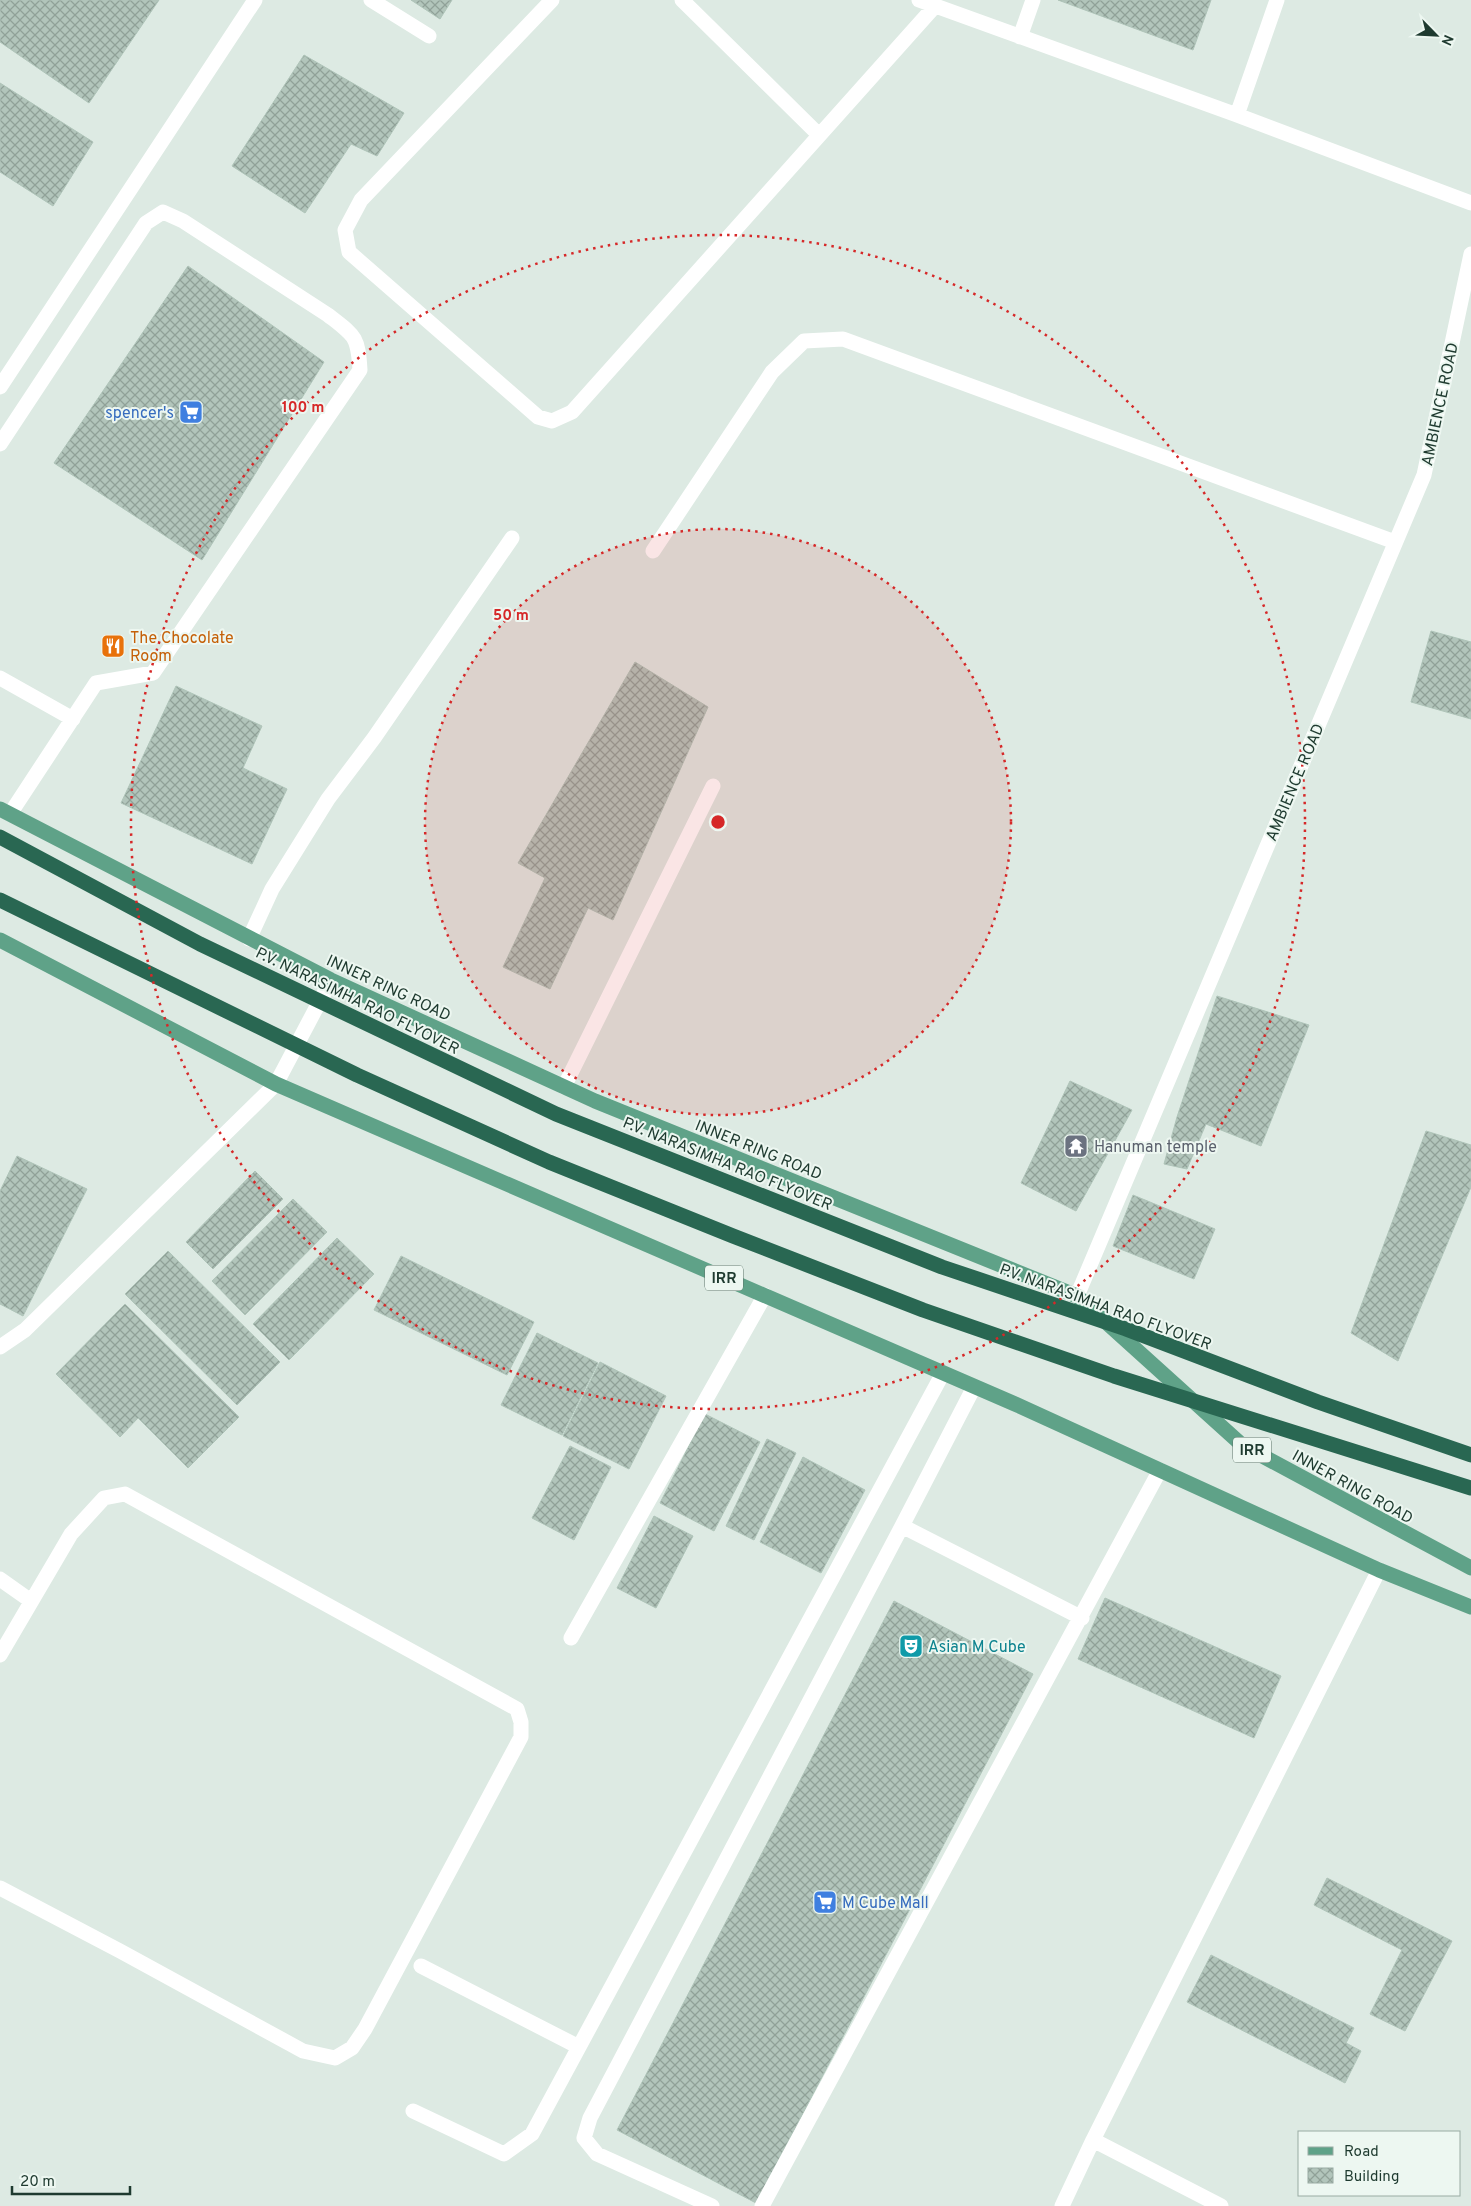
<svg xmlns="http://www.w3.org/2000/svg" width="1471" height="2206" font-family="Overpass,sans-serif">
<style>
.building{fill:url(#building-cross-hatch);stroke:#afc4b9}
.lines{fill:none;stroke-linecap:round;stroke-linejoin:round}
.minor{stroke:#fff;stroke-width:15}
.major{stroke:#5fa288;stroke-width:15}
.highway{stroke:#296752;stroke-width:15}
.ring{fill:none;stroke:#d62828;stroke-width:2.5;stroke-dasharray:2.5 5}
.labels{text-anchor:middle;stroke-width:4;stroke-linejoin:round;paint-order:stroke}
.shield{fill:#edf7f1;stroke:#5c7369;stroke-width:1}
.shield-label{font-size:15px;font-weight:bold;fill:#1e3a2f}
.street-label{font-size:16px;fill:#1e3a2f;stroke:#edf7f1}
.shop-label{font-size:16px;fill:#366cbe;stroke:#edf7f1;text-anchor:end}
.food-label{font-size:16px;fill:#c56008;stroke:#edf7f1;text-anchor:start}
.worship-label{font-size:16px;fill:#5b616d;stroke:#edf7f1;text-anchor:start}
.culture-label{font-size:16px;fill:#0d838f;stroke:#edf7f1;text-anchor:start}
.centre{fill:#d62828;stroke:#edf7f1;stroke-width:2.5}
.ring-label{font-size:15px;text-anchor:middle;font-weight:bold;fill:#d62828;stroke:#edf7f1;stroke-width:4;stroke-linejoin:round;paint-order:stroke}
</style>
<defs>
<pattern id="building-cross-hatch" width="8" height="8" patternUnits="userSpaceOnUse" patternTransform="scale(1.25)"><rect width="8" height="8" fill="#b2c5bb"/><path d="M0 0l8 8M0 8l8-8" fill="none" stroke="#90a198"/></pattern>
</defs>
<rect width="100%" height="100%" fill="#ddeae3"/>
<!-- building -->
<path class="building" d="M0 0H159L89 103 0 42Z
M411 0H452L440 19Z
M1058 0H1211L1193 50Z
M304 55 404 113 377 156 351 144 305 213 232 166Z
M0 83 93 142 53 206 0 172Z
M188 266 324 362 202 560 54 463Z
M1431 631 1471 642V719L1411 702Z
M635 662 708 707 613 920 588 908 550 989 503 967 545 878 518 863Z
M176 686 262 726 243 768 287 789 252 864 121 803Z
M1217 996 1309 1025 1261 1146 1206 1124 1187 1169 1164 1164 1177 1117Z
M1070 1081 1132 1110 1076 1211 1021 1183Z
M1426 1131 1471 1145V1187L1398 1361 1351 1333Z
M17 1156 87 1189 23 1316 0 1304V1191Z
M255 1171 283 1199 213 1269 186 1242Z
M1133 1195 1215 1229 1194 1279 1113 1246Z
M293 1199 327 1232 245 1315 212 1281Z
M337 1238 374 1274 289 1360 253 1324Z
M168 1251 280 1362 237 1405 125 1294Z
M401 1256 534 1322 507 1375 374 1310Z
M125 1304 239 1417 188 1468 138 1418 120 1437 56 1374Z
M537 1333 598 1363 562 1435 501 1405Z
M600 1362 666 1396 629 1469 563 1436Z
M705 1414 760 1442 714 1531 660 1503Z
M767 1439 796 1453 754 1540 726 1526Z
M570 1446 611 1467 574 1540 532 1518Z
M803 1457 865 1490 821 1573 760 1542Z
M654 1516 693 1536 656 1608 617 1588Z
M1105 1598 1281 1676 1254 1738 1078 1659Z
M894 1601 1033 1674 756 2203 617 2130Z
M1327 1878 1452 1941 1405 2031 1370 2014 1402 1950 1314 1905Z
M1211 1955 1354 2028 1346 2043 1361 2051 1345 2083 1187 2002Z"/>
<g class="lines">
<!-- minor -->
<path class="minor" d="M371 0 429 36
M552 0 361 200 345 230 349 252 538 417 552 421 572 412 935 6
M682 0 819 135
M919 0 1237 115 1277 0
M1020 37 1033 0
M1237 115 1471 203
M0 387 255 0
M0 444 146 223 163 212 183 221 328 315C355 336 358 336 360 370L153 673 96 683 10 814
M653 551 772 372 804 341 843 339 1395 542
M0 678 73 719
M249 939 272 889 328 799 374 738 512 538
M564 1087 713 786
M1077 1296 1424 475 1471 254
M0 1347 25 1330 276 1084 331 980
M902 1526 1082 1618
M0 1579 31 1601
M571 1638 765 1295
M0 1655 71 1534 104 1498 125 1494 517 1709 521 1722V1737L365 2029 352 2048 335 2058 303 2051 120 1951 0 1888
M421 1966 579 2047
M413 2111 504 2154 532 2134 943 1373
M1093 2140 1221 2206
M712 2206 597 2154 584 2138 590 2118 902 1526 974 1387
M762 2206 1160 1470
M1062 2206 1093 2140 1379 1570"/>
<!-- major -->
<path class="major" d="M0 809 331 980 595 1101 1077 1296 1242 1445 1471 1568
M0 940 276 1084 1015 1404 1379 1570 1471 1607"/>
<!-- highway -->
<path class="highway" d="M0 837 200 944 556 1114 942 1267 1126 1329 1318 1402 1471 1455
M0 900 357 1075 549 1162 733 1236 923 1310 1114 1376 1471 1488"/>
</g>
<!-- distance rings -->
<circle cx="718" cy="822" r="293" fill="#d62828" fill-opacity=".12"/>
<g class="ring">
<circle cx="718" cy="822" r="293"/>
<circle cx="718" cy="822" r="587"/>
</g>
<!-- icons -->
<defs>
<g id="supermarket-square" transform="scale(1.25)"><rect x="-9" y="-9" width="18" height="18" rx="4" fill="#3f7fe0" stroke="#edf7f1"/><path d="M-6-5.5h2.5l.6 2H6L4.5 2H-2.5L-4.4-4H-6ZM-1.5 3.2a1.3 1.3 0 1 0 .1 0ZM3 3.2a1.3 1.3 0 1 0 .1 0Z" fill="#fff"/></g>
<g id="restaurant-square" transform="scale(1.25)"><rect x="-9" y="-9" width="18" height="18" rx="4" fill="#e8710a" stroke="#edf7f1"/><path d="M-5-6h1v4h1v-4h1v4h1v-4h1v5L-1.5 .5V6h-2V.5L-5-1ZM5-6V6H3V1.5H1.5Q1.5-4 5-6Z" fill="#fff"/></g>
<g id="temple-square" transform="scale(1.25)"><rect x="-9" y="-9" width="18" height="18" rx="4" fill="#6b7280" stroke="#edf7f1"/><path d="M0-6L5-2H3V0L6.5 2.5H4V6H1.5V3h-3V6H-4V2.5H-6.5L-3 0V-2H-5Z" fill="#fff"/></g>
<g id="theatre-square" transform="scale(1.25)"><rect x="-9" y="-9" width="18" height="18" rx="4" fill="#0f9aa8" stroke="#edf7f1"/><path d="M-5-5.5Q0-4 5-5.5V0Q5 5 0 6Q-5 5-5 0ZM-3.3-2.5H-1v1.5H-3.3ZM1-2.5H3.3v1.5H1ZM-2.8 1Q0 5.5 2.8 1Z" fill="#fff"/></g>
</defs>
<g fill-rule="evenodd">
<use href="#supermarket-square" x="191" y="412"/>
<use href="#restaurant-square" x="113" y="646"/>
<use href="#temple-square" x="1076" y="1146"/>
<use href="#theatre-square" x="911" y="1646"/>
<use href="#supermarket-square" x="825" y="1902"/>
</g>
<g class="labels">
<!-- shield labels -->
<g class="shield">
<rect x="705" y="1265.5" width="38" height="25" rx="4"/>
<rect x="1233" y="1437.5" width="38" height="25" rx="4"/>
</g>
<g class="shield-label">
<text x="724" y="1283">IRR</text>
<text x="1252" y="1455">IRR</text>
</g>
<!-- street labels -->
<g class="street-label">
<text transform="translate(1439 404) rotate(-78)" y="6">AMBIENCE ROAD</text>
<text transform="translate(1294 782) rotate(-67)" y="6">AMBIENCE ROAD</text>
<text transform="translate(389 987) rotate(25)" y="6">INNER RING ROAD</text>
<text transform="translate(358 1000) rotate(26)" y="6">P.V. NARASIMHA RAO FLYOVER</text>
<text transform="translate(759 1149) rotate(22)" y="6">INNER RING ROAD</text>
<text transform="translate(728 1163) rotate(22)" y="6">P.V. NARASIMHA RAO FLYOVER</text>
<text transform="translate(1106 1306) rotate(20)" y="6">P.V. NARASIMHA RAO FLYOVER</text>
<text transform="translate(1353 1486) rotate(29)" y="6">INNER RING ROAD</text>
</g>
<!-- shop labels -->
<g class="shop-label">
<text x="174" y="418">spencer's</text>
<text x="842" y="1908" text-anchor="start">M Cube Mall</text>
</g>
<!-- food labels -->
<g class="food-label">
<text x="130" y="643">The Chocolate<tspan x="130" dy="18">Room</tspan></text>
</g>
<!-- worship labels -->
<g class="worship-label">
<text x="1094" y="1152">Hanuman temple</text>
</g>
<!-- culture labels -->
<g class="culture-label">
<text x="928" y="1652">Asian M Cube</text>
</g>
</g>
<circle cx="718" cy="822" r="8" class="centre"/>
<g class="ring-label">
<text x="303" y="412">100 m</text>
<text x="511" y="620">50 m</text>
</g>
<!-- legend -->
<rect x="1298" y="2131" width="162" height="65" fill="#edf7f1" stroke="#9aaba3"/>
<rect x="1308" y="2147" width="25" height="8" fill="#5fa288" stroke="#9aaba3"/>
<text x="1344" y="2156" font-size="15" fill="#1e3a2f">Road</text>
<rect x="1308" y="2168" width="25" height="15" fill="url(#building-cross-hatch)" stroke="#9aaba3"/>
<text x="1344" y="2181" font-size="15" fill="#1e3a2f">Building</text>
<!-- north arrow -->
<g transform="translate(1436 35) rotate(114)" stroke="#edf7f1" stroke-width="4" paint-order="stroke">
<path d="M0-4L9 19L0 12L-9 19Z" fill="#1e3a2f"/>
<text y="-8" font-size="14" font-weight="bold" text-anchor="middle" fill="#1e3a2f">N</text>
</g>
<!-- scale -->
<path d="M12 2186v8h118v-8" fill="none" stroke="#1e3a2f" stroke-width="2.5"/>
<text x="20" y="2186" font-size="15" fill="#1e3a2f" stroke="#edf7f1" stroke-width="4" paint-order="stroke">20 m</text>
</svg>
